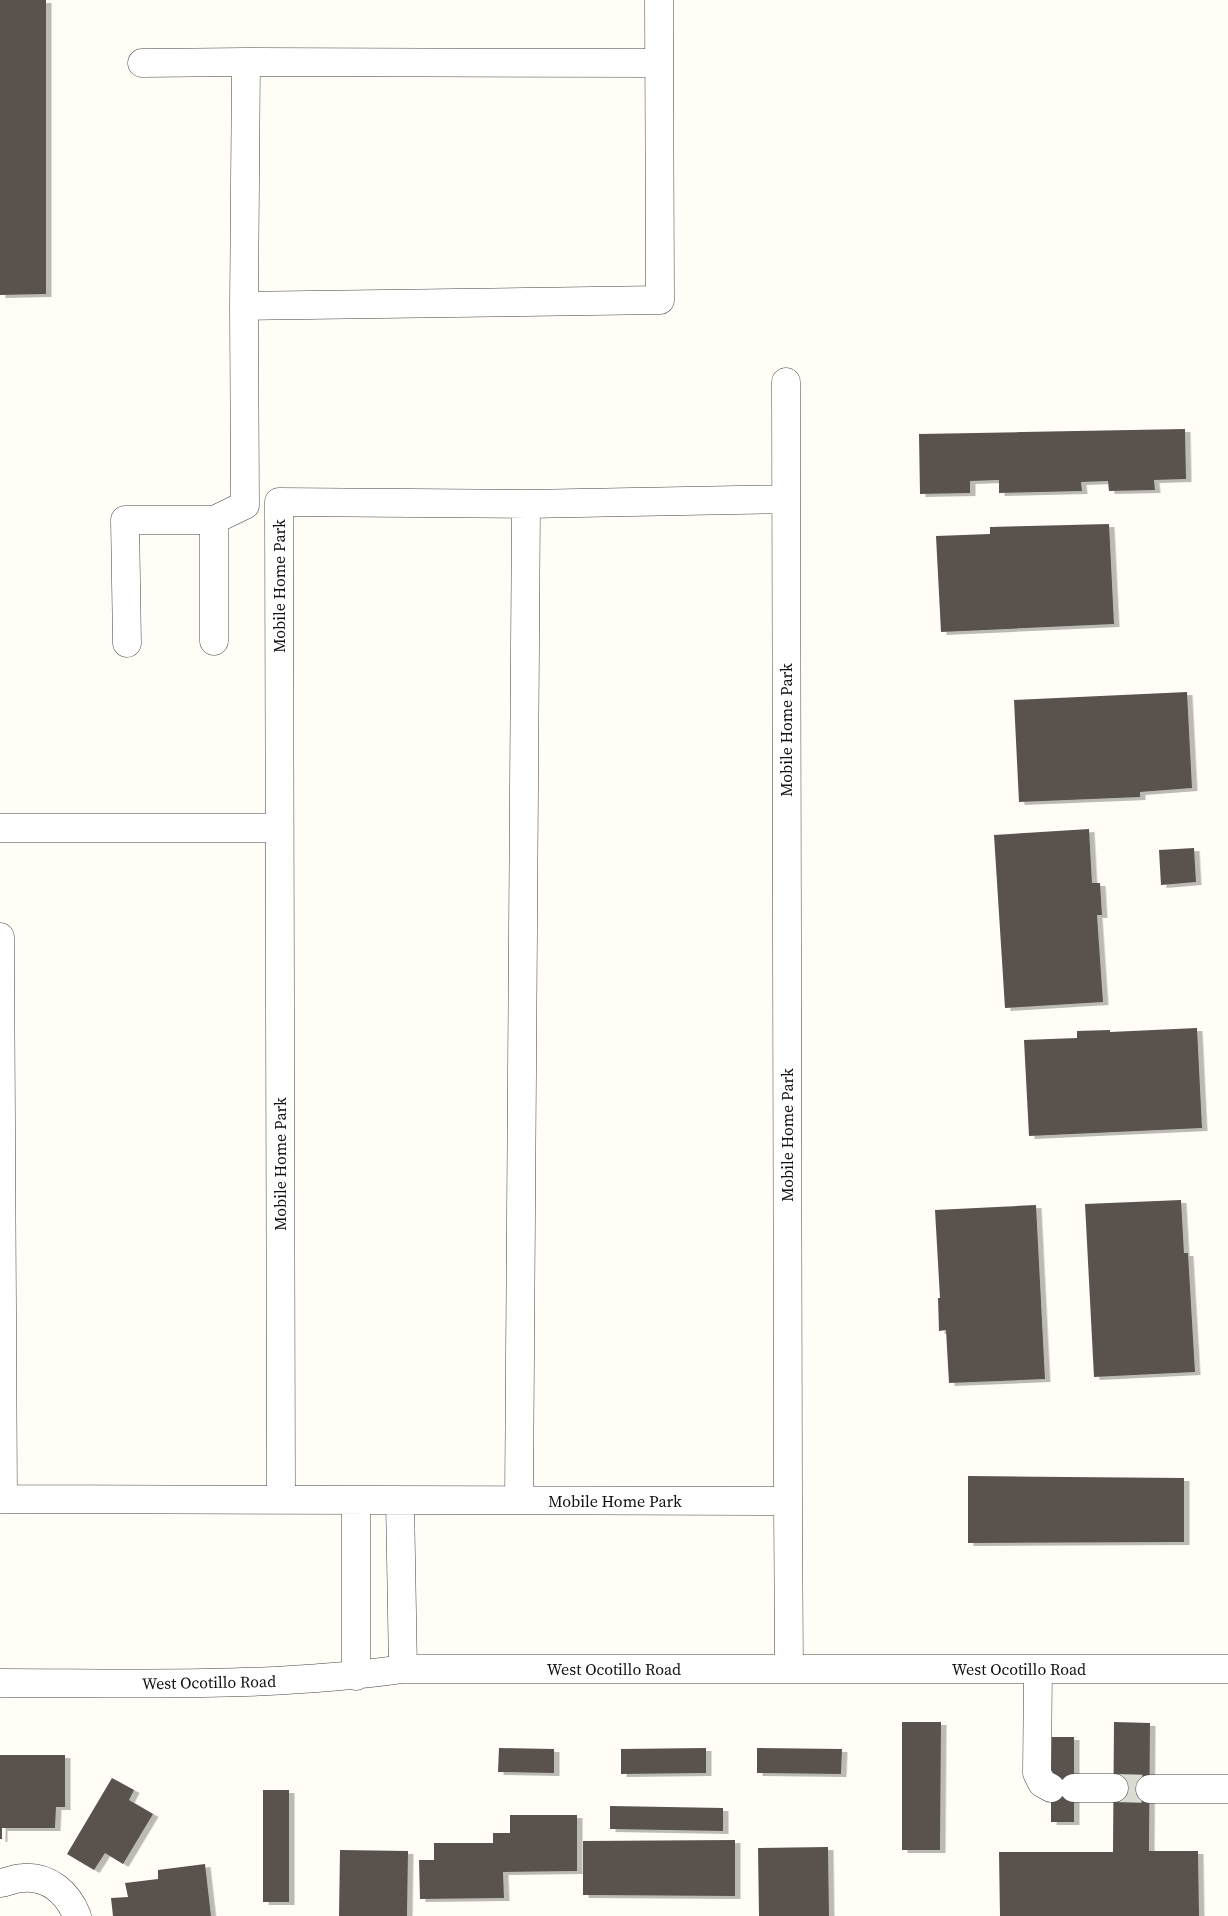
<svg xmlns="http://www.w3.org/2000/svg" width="1228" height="1916" font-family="'Source Serif 4',serif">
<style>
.building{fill:#5a524d;filter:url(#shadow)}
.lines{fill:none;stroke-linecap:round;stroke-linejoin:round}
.minor-tunnel{stroke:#dbdad3;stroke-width:28;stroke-dasharray:28 14;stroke-linecap:butt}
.minor-casing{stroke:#444;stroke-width:29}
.minor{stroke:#fff;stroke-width:28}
.labels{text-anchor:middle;stroke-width:5;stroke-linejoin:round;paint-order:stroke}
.street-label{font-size:16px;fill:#111;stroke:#fff}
</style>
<defs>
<filter id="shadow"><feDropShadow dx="5.5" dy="3" stdDeviation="0" flood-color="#0004"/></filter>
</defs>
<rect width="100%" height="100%" fill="#fffdf5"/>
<!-- building -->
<path class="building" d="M0 0H46V294L0 295Z
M1185 429 1186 479 1154 480 1155 490 1109 491 1108 481 1081 482 1082 491 999 493V480L970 481V493L920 494 919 434Z
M1109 524 1114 624 941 632 936 536 990 534V527Z
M1187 692 1192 788 1140 792V797L1019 802 1014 700Z
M1089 829 1092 883H1100L1102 915H1097L1103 1002 1005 1008 994 835Z
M1194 848 1196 882 1161 885 1159 850Z
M1197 1028 1202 1128 1029 1136 1024 1040 1077 1038V1031L1110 1030V1032Z
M1181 1200 1184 1253H1188L1195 1372 1094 1377 1085 1204Z
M1036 1205 1045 1379 949 1383 946 1330 939 1331 938 1298H940L935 1210Z
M968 1476 1184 1478V1542L968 1543Z
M902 1722H941L940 1850H902Z
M1114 1722 1150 1723 1149 1851H1198L1199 1916H1000L999 1852H1113Z
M1051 1737H1074V1822H1051Z
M499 1748 554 1749V1773L498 1772Z
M706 1748V1773L621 1774V1749Z
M757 1748 842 1749 841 1774 757 1773Z
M0 1755H65V1807H56L55 1828H2V1839H0Z
M112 1778 134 1790 129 1800 153 1814 123 1864 105 1853 94 1870 67 1854Z
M263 1790H289V1902H263Z
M610 1806 723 1808V1831L610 1829Z
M510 1815H577V1871L503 1872 504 1898 420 1899 419 1860H434V1843H493V1833H510Z
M735 1840V1896L583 1895V1841Z
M828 1847 829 1916H759L758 1848Z
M340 1850 408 1851 407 1916H339Z
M205 1864 211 1916H113L111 1898 128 1897 125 1883 158 1879V1870Z"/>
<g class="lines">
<!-- minor-tunnel -->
<path class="minor-tunnel" d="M1114 1788 1150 1789"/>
<!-- minor casing -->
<g class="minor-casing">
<path id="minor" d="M659 0 660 300 244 306 246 62 659 63
M142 63 246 62
M214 520V641
M127 643 125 520H214L245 505 244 306
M0 828H279
M0 937 3 1499
M0 1499 788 1501 786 382
M281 1499 279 502 526 504 785 499
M519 1500 526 504
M356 1501V1676
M400 1501 403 1669
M788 1501 789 1669
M1038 1669 1037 1773 1042 1783 1051 1788
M0 1683C134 1683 270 1688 403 1669H1228
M1074 1788H1114
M1150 1789H1228
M0 1883C8 1882 15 1878 23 1878 49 1876 68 1893 77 1916"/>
</g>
<!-- minor -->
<use href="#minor" class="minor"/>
</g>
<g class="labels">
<!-- street labels -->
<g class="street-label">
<text transform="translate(279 586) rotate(-90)" y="6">Mobile Home Park</text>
<text transform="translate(786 730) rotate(-90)" y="6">Mobile Home Park</text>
<text transform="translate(787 1135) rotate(-90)" y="6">Mobile Home Park</text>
<text transform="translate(280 1164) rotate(-90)" y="6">Mobile Home Park</text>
<text x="615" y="1507">Mobile Home Park</text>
<text x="614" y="1675">West Ocotillo Road</text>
<text x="1019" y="1675">West Ocotillo Road</text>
<text transform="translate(209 1682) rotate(-1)" y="6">West Ocotillo Road</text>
</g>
</g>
</svg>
